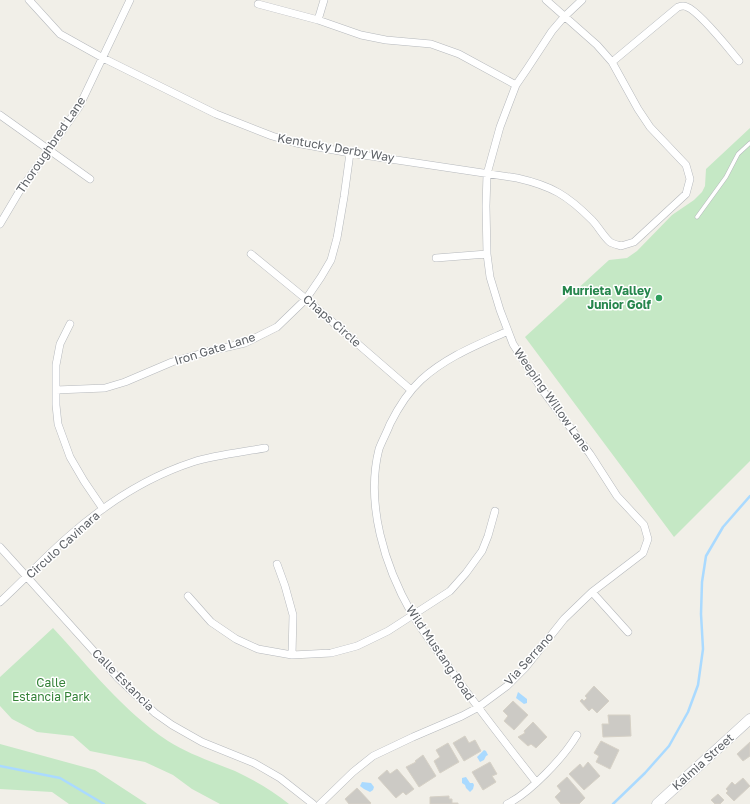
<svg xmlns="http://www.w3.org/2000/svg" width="750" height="804" font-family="'Golos Text',sans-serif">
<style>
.green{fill:#c5e8c5}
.water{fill:#aadaff}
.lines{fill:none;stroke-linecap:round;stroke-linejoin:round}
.stream{stroke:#aadaff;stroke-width:2.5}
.building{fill:#cccac5;stroke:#d6d1c6}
.lane-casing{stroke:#b5b8bc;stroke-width:4.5}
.street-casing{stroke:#b5b8bc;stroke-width:8}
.secondary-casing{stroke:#b6babf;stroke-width:11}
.lane{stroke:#fff;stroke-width:3.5}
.street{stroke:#fff;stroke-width:7}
.secondary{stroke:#fff;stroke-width:10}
.leisure-dot{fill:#2e9e5b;stroke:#fff;stroke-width:1.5}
.labels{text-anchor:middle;stroke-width:3;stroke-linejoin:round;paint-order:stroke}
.street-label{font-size:12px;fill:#5f6368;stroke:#fff}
.leisure-label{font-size:12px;font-weight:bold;fill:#27864d;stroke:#fff;text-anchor:end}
.park-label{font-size:12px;fill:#348238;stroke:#fff}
</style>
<rect width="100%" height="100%" fill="#f1efe8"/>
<!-- green -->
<path class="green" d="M750 128V461L674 537 525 337 609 260 627 258 637 251 672 215 694 200 702 192 705 186 706 169Z
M53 628C90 668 123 711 168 741 189 754 212 762 235 771 254 780 273 791 289 804H220L192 789 173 775 145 762 90 751 73 736 37 732 12 719 0 706V677Z
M0 744 95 770 147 804H69L52 792 0 789Z"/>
<!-- water -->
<path class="water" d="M518 692 527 699V703L524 704 516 698Z
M484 750 486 751 488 755 486 756 484 760 480 762 477 757Z
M466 777 470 783H473L474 785 473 789 470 792 466 788 465 785 462 783V778Z
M362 782 371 783 374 787 373 790 370 792 364 789 360 786Z"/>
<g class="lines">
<!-- stream -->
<path class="stream" d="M0 766 60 778 104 804
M613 804 645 773 669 746 688 712 698 685 703 649 701 614 702 582 706 556 723 527 750 496"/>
</g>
<!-- building -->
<path class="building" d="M594 686 609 701 597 713 592 708 589 711 580 701 582 699 584 701 587 698 585 696Z
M513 701 528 715 514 730 504 721 508 716 503 711Z
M608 715H630L631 736 603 737 602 724H609Z
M533 722 547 737 536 748 531 744 528 746 518 737 525 733 524 731Z
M465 736 469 743 475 740 481 751 464 761 453 743Z
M601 741 619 750 610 769 596 762 599 756 594 753Z
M750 742V756L743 761 737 754Z
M448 743 459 762 440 773 434 761 440 757 436 750Z
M423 755 436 776 419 787 406 767 416 762 415 761Z
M490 762 497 774 492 776 496 782 483 790 472 772Z
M588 762 600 776 584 790 569 774 580 764 583 768Z
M397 769 414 789 406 795 403 792 396 798 378 778 387 770 390 774Z
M567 777 585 798 579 804H561L555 797 561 791 557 786Z
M743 778 750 786 734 801 726 793 728 791 726 789 732 782 735 785Z
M357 788 371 803 370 804H349L345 799Z
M718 794 724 800 720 804H715L711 800Z
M449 796V799H452V803H458V804H430V797Z"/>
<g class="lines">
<!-- lane casing -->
<g class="lane-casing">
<path id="lane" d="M697 217 726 177 738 154 750 143"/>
</g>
<!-- street casing -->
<g class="street-casing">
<path id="street" d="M29 0 60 34 103 58 216 114 272 136 296 143 350 153 517 178C552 186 567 195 592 220 598 226 603 236 610 242 613 244 618 245 621 246L634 242 686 194 690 179 686 165 650 127 638 109 612 62 597 45 546 0
M258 4 318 20 361 35 386 40 431 44 459 54 516 85
M318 20 324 0
M612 62 678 7C681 6 684 5 687 7 700 12 729 49 739 61
M0 115 90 179
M0 224 19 192 79 107 130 0
M251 254 306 299 411 390
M436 258 487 254
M70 324 60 344 56 365V405L58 424 70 457 84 481 103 509
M508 331C477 345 446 357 421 380 408 392 398 408 390 424 387 432 382 441 379 449 365 504 385 567 412 614 423 632 436 649 448 666 476 706 506 744 536 782
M56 390 105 388 125 382 172 362 206 352 245 343 277 327 306 299 321 277 331 260 337 238 344 197 350 153
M0 547 118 678 155 713 172 725 202 742 254 763 280 778 313 804
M277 564 285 586 293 615 292 655
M592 592 628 632
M188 596 211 622 236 639 258 649 292 655 331 653 357 646 388 631 450 591 466 573 482 551 488 536 495 511
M0 602C23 581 45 557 68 537 105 504 147 477 193 462 215 455 243 452 265 448
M320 804 353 772 373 756 413 737 462 716 477 708 507 686 525 668 564 619 592 592 643 553 648 539 644 525 617 496 590 454 543 391 513 344 500 310 490 277 487 254 486 206 487 174 500 127 516 85 527 69 552 31 564 17 582 0
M507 804C530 793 564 757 577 735"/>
</g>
<!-- secondary casing -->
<g class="secondary-casing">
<path id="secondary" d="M657 804 750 719"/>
</g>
<!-- lane -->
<use href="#lane" class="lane"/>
<!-- street -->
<use href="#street" class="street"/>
<!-- secondary -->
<use href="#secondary" class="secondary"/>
</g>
<!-- markers -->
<circle class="leisure-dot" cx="659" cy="298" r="4"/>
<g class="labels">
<!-- street labels -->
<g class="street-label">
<text transform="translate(51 145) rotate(-56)" y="4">Thoroughbred Lane</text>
<text transform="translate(336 148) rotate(10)" y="4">Kentucky Derby Way</text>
<text transform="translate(332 321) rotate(41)" y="4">Chaps Circle</text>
<text transform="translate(215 349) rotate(-17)" y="4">Iron Gate Lane</text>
<text transform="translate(552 400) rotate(55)" y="4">Weeping Willow Lane</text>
<text transform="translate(63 545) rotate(-42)" y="4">Circulo Cavinara</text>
<text transform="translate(440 653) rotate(56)" y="4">Wild Mustang Road</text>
<text transform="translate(529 659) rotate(-48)" y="4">Via Serrano</text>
<text transform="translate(123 680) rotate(45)" y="4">Calle Estancia</text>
<text transform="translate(703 762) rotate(-42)" y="4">Kalmia Street</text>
</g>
<!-- leisure labels -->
<g class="leisure-label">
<text x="651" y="295">Murrieta Valley<tspan x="651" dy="14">Junior Golf</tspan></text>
</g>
<!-- park labels -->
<g class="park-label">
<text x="51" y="687">Calle<tspan x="51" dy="14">Estancia Park</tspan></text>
</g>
</g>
</svg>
